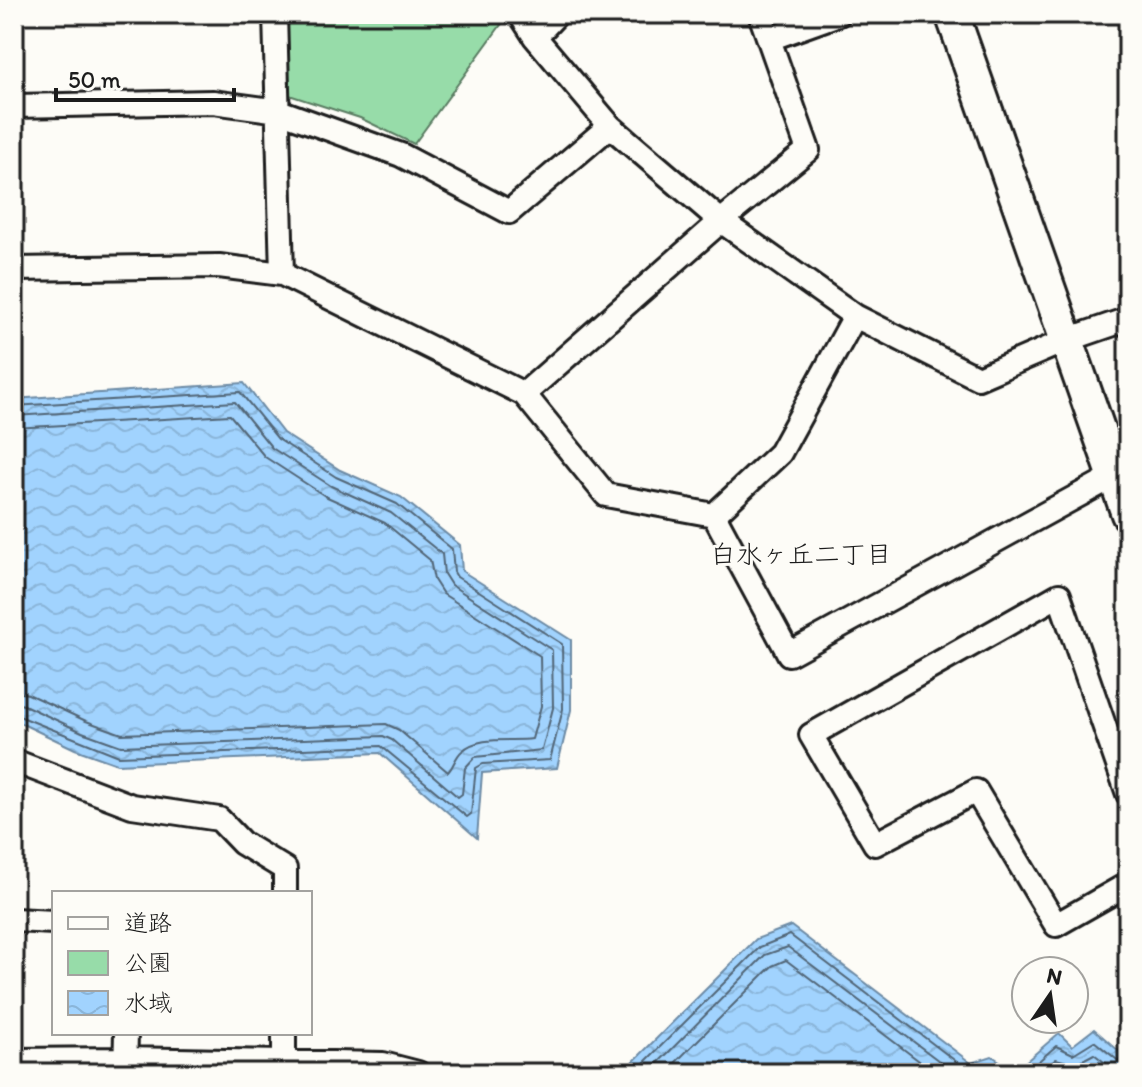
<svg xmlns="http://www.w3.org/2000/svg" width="1142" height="1087" font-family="Itim,'Klee One',sans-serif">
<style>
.green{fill:#97dca9;stroke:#5a7c62;stroke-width:2}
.water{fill:url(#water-waves);stroke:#6c8aa4;stroke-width:2}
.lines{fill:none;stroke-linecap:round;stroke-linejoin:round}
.shore{stroke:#516576;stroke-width:2}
.street-casing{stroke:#1c1c1c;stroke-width:28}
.secondary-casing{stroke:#1c1c1c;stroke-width:38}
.street{stroke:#fdfcf7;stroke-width:22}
.secondary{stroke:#fdfcf7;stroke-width:32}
.labels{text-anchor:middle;stroke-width:6;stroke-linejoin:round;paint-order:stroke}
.neighbourhood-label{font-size:26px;fill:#1c1c1c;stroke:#fdfcf7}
</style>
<defs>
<pattern id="water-waves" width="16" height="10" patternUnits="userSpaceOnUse" patternTransform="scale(2)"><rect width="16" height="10" fill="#a1d3fe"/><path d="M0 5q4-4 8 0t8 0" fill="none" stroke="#8ab5d9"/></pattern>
</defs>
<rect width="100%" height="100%" fill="#fdfcf7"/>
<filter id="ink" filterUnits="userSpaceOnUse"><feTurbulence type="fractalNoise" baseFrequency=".0125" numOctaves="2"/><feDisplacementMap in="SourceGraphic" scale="16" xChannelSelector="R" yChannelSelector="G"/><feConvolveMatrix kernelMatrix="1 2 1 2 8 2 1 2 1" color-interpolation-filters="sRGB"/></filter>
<g filter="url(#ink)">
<!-- green -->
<path class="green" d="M287 14H507L508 15 414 144 360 118 289 95Z"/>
<!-- water -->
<path class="water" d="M244 383 283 433 340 470 401 497 460 545 462 571 571 640V710L557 768 482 773 477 838 380 753 117 764 75 749 14 720V399Z
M791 926 971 1063 992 1056 1015 1071 1059 1033 1072 1046 1094 1029 1128 1059 1125 1073H622L756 939Z"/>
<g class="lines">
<!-- shore -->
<path class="shore" d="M14 406 240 392 278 439 336 477 397 504 452 549 454 572 457 577 562 644 563 709 550 760 483 764 476 768 471 814 467 817 381 746 119 756 14 714
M14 416 235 402 272 448 331 486 391 513 442 554 444 574 451 585 552 650 553 708 542 750 475 757 465 768 462 794 458 797 392 740 383 736 121 746 82 732 24 705 14 703
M14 428 230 415 265 457 325 496 385 523 430 560 434 580 443 594 540 656 541 706 532 739C511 742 479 735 462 751 455 757 454 766 448 772L399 730 386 724 122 734 86 721 28 694 14 691
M634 1073 760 947 790 935 966 1069 973 1071 991 1065 1003 1073
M648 1073 765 955 788 947 955 1073
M665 1073 772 966 786 960 935 1073
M1025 1073 1056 1046 1073 1054 1094 1041 1121 1063 1128 1064
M1040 1073 1056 1059 1075 1064 1094 1054 1118 1073"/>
<!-- street casing -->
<g class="street-casing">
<path id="street" d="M275 14 282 274
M520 14 535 37 610 126 721 221 855 316 978 378 1067 340 1128 319
M535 37 557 14
M769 39 839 14
M14 106 213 102 279 111 401 155 509 212 610 126
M14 269 219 266 282 274 524 394 606 495 714 515 789 654 1114 476
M524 394 721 221 808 150 760 14
M714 515 780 453 855 316
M14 761 132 806 219 819 242 843 285 869V893
M1128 794 1059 595 811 735 875 844 976 791 1056 925 1128 884
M14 920 54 922
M14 1060 125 1059 383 1064 418 1073
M284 1063V1033
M125 1072 126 1033"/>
</g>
<!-- secondary casing -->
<g class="secondary-casing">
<path id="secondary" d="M952 14 1128 514"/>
</g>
<!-- street -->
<use href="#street" class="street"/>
<!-- secondary -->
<use href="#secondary" class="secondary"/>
</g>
</g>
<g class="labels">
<!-- neighbourhood labels -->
<g class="neighbourhood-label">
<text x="801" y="563">白水ヶ丘二丁目</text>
</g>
</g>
<!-- margin -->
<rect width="1142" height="1087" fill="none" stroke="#fdfcf7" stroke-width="48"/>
<rect x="24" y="24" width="1094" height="1039" fill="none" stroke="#1c1c1c" stroke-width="3" filter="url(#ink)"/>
<!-- legend -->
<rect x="52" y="891" width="260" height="144" fill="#fdfcf7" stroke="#a3a29f" stroke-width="2"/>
<rect x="68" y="917" width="40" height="12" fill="#fdfcf7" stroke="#a3a29f" stroke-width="2"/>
<text x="124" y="931" font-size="24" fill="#1c1c1c">道路</text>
<rect x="68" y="951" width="40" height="24" fill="#97dca9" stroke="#a3a29f" stroke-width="2"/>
<text x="124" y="971" font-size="24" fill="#1c1c1c">公園</text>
<rect x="68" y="991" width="40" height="24" fill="url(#water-waves)" stroke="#a3a29f" stroke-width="2"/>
<text x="124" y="1011" font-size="24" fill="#1c1c1c">水域</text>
<!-- north arrow -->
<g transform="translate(1050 995) rotate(13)"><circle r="38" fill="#fdfcf7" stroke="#a3a29f" stroke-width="2"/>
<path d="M0-6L14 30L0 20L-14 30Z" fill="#1c1c1c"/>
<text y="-12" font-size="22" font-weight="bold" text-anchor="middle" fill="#1c1c1c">N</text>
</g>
<!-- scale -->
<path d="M56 88v12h178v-12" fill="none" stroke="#1c1c1c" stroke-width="4"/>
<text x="68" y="88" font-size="24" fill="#1c1c1c" stroke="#fdfcf7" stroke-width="6" paint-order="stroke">50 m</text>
</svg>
